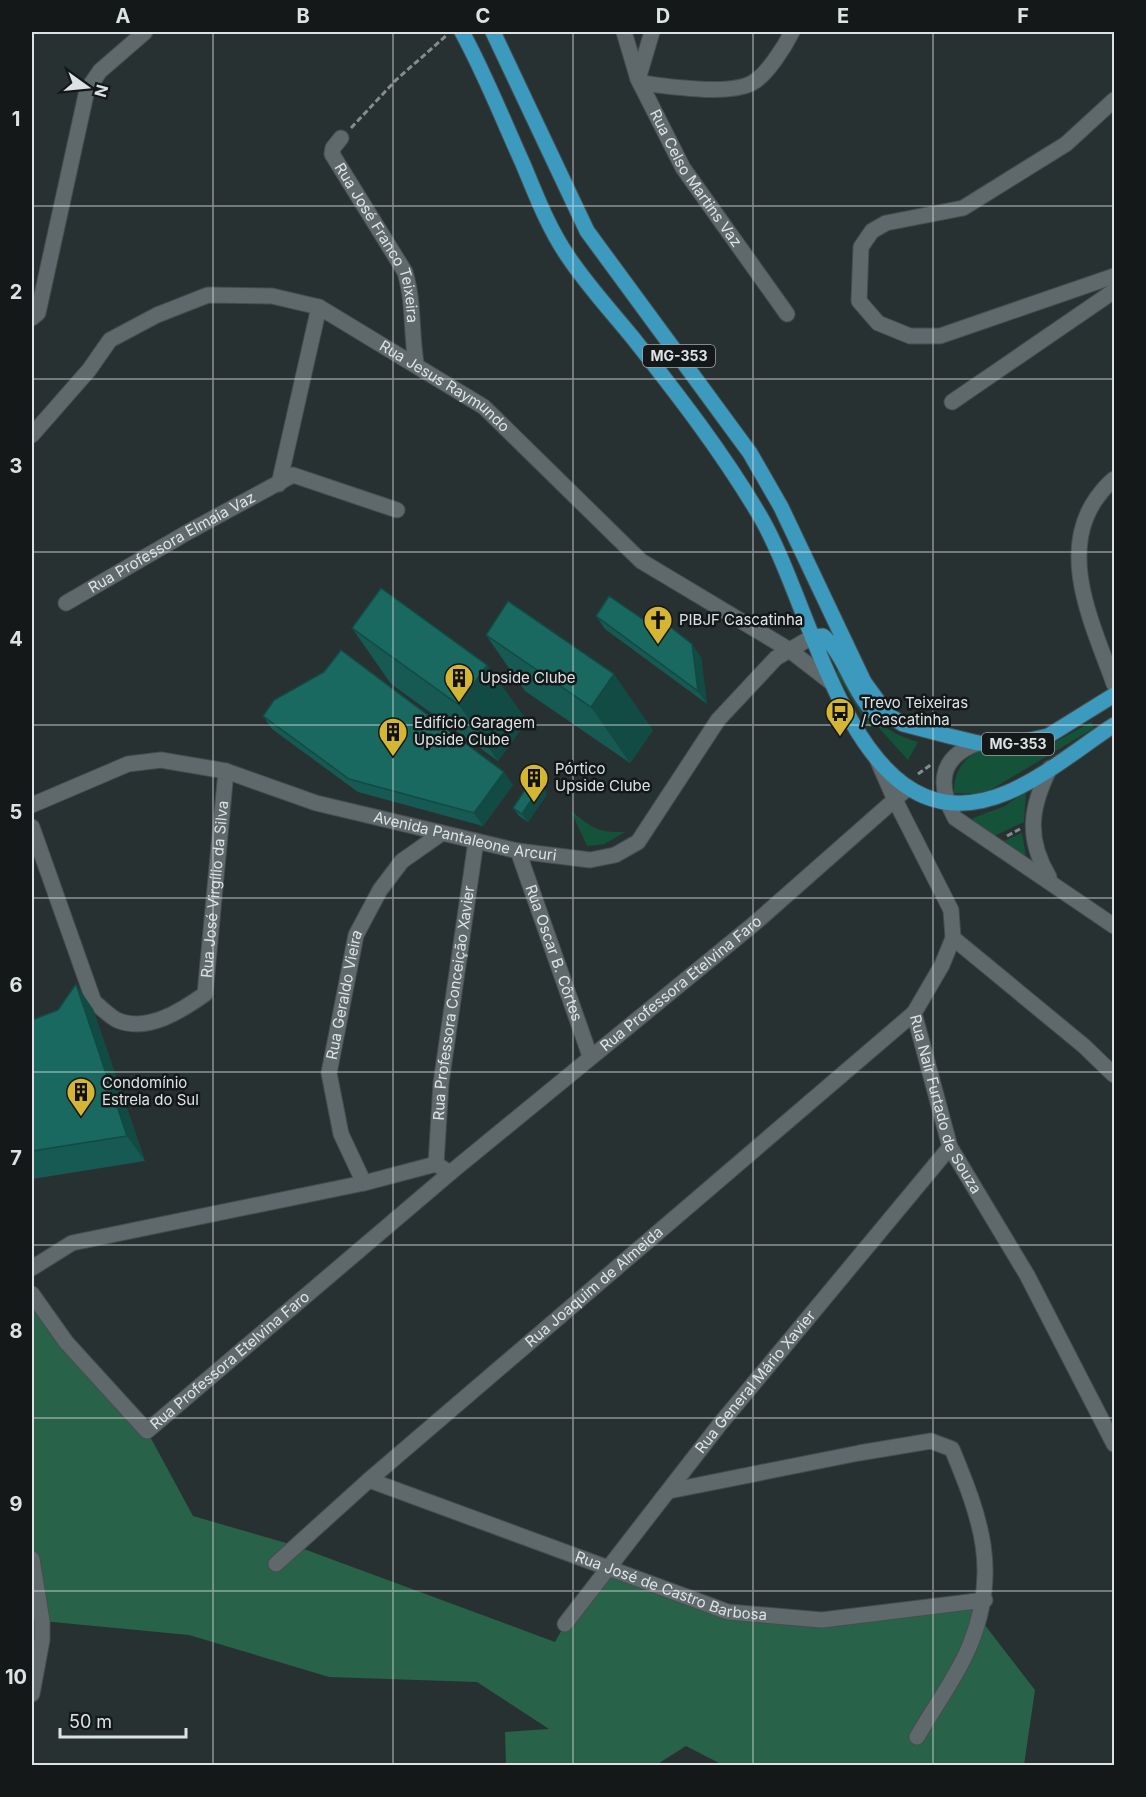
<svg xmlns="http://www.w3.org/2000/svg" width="1146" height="1797" font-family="Inter,sans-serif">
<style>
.green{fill:#15523a}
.forest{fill:#286249}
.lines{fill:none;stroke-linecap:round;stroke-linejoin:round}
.minor-casing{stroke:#454e4f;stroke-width:17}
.tertiary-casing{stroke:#454e4f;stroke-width:17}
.secondary-casing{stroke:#454e4f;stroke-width:17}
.primary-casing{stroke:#454e4f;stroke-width:17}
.path{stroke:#848c8d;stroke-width:3;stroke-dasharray:6 3;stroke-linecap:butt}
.minor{stroke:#5f696b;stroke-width:15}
.tertiary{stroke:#5f696b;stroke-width:15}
.secondary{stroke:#5f696b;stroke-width:15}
.primary{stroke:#3c9abe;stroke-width:15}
.wall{fill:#165a53}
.shaded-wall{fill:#124a44}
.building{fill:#1a6961;stroke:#124a44;stroke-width:1.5}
.grid{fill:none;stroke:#dde3e4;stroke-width:1.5;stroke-opacity:0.55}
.labels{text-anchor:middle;stroke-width:5;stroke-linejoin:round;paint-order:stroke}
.shield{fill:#141819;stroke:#a1a6a7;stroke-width:1.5}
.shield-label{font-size:14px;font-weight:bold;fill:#dde3e4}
.street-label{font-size:15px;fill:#dde3e4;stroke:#141819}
.poi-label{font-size:15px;fill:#dde3e4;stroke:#141819;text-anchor:start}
.neatline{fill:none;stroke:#dde3e4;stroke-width:2}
.grid-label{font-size:20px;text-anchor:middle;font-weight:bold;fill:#dde3e4}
</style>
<rect width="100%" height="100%" fill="#283132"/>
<!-- green -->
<path class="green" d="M837 669C862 704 872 729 918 742L908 760 879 728 869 727 837 674Z
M1091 722 1094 728 992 789 978 794 954 793C953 774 963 757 981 750L1018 754 1038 752Z
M1026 791 1024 822 994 836 973 821V818L1005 806Z
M571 811C593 828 597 833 625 832L604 844 587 846Z
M1022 833 1026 857 1004 841Z"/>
<!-- forest -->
<path class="forest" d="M32 1287 147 1431 193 1516 293 1545 555 1642 565 1624 610 1566 728 1612 822 1620 967 1602 1035 1690 1024 1765H723L686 1746 656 1765H506L505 1732 549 1729 477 1682 329 1677 189 1635 42 1621 32 1577Z"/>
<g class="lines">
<!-- minor casing -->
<g class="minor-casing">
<g id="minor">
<path id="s1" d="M624 32 638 79 683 168 787 314"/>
<path d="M638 79 652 32"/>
<path d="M640 83C668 86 728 96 752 83 767 75 785 46 792 32"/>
<path d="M1114 100 1066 144 963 208 886 223 872 231 861 247 859 301 878 323 910 336H940L1114 276"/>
<path id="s2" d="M341 138 333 148 332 154 405 272C414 302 411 332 416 363"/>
<path d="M32 318 38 313 87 90 100 71 145 32"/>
<path d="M952 402 1114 291"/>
<path id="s3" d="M32 435 89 370 110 340 157 315 208 295 272 296 319 307 484 407 641 561 788 649"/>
<path d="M1114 479C1106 485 1102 491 1096 499 1057 555 1094 627 1114 684"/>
<path d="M279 484 319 307"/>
<path id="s4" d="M66 603 188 532 293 475 397 510"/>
<path id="s5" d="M877 759 895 800 951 910 953 938 942 965 914 1013 950 1147 1027 1275 1114 1444"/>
<path id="s6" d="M32 827 94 1002C101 1007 109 1016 117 1020 147 1033 181 1011 205 994L226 771"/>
<path id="s7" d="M518 851 590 1056"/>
<path d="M953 938 1084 1046 1114 1075"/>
<path id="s8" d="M436 1164 441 1083 476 841"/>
<path id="s9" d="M364 1183 341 1134 329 1073 356 935 380 890 402 861 442 833"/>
<path id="s10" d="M32 1268 72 1243 364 1183 436 1164 450 1173 755 923 908 788"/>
<path id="s11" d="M32 1294 66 1342 147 1431 450 1173"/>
<path id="s12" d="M369 1480 728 1612 822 1620 985 1600"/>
<path d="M669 1491 859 1453 931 1441 952 1449C981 1519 1000 1571 970 1645 957 1677 934 1707 917 1737"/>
<path id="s13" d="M276 1564 369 1480 914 1013"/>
<path id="s14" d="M565 1624 720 1424 950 1147"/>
</g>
</g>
<!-- tertiary casing -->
<g class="tertiary-casing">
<g id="tertiary">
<path d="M788 649 832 683"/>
<path d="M978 743C939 757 937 785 955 818L1114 926"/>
<path id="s15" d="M32 805 128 764 161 760 226 771 316 803 518 851 590 860 615 855 638 842 718 720 776 658 812 637"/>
<path d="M1049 877C1026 838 1030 808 1050 768"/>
</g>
</g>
<!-- secondary casing -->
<g class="secondary-casing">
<path id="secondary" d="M32 1559 42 1621V1640L32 1694"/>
</g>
<!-- primary casing -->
<g class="primary-casing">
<path id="primary" d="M462 32C485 74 503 120 523 164 536 195 548 227 567 255 586 284 611 311 633 338 678 395 723 453 760 516 805 592 838 760 924 796 992 825 1060 760 1114 725
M493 32 587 231 750 453 781 507 864 682 888 715 903 724 949 736 978 743 1008 745 1048 736 1114 695
M812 637 823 636C847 656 852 695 881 719"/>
</g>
<!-- path -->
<path class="path" d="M351 128 396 80 447 35
M918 774 932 764
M1007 836 1020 829"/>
<!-- minor -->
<use href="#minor" class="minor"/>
<!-- tertiary -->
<use href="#tertiary" class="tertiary"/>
<!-- secondary -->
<use href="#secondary" class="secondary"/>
<!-- primary -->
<use href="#primary" class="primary"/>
</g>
<!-- wall -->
<path class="wall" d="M596 616 701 657 707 704 605 629Z
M352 628 487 665 527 721 498 761 391 684Z
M486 635 653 730 630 763 525 691Z
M263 716 513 785 483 826 358 792 272 729Z
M541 785 547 794 528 822 519 816 513 808Z
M93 1009 145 1161 32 1179V1020Z"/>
<!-- shaded-wall -->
<path class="shaded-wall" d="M692 644 701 657 707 704 698 691Z
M487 665 527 721 498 761 459 705Z
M614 674 653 730 630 763 591 707Z
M504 772 513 785 483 826 474 813Z
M541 785 547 794 528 822 522 814Z
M76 984 93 1009 145 1161 127 1136Z"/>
<!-- building -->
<path class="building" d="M381 588 487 665 459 705 352 628Z
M609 596 647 622H664L692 644 698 691 596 616Z
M508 601 614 674 591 707 486 635Z
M341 650 504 772 474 813 349 779 263 716 274 700 324 672Z
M532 779 541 785 522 814 513 808Z
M76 984 127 1136 32 1151V1020L58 1010Z"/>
<!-- grid -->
<path class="grid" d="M213 32V1766M393 32V1766M573 32V1766M753 32V1766M933 32V1766M32 206H1114M32 379H1114M32 552H1114M32 725H1114M32 898H1114M32 1072H1114M32 1245H1114M32 1418H1114M32 1591H1114"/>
<!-- icons -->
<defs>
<g id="church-pin" transform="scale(1.5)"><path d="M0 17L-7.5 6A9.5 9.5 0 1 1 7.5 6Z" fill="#d5b534" stroke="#141819"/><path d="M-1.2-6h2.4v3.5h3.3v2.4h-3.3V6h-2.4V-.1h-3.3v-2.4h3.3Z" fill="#111"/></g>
<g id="building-pin" transform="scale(1.5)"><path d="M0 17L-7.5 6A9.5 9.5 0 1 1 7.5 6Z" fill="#d5b534" stroke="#141819"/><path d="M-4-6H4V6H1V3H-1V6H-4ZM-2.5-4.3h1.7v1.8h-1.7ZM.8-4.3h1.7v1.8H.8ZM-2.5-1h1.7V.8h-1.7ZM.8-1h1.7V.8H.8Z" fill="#111"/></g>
<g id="bus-pin" transform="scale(1.5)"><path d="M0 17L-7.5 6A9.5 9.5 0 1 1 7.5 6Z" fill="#d5b534" stroke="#141819"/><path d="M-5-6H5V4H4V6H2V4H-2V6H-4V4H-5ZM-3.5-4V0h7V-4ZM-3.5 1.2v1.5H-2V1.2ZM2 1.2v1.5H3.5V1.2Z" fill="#111"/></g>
</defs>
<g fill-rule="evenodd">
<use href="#church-pin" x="658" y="620"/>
<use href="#building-pin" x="459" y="678"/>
<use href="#bus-pin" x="840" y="712"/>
<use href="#building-pin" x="393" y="732"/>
<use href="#building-pin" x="534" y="778"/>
<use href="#building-pin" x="81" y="1092"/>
</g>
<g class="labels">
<!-- shield labels -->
<g class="shield">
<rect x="643" y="345" width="72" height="22" rx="4.5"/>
<rect x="982" y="733" width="72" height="22" rx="4.5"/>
</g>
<g class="shield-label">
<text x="679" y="361">MG-353</text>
<text x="1018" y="749">MG-353</text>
</g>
<!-- street labels -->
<g class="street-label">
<text dy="5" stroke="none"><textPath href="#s1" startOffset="164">Rua Celso Martins Vaz</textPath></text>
<text dy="5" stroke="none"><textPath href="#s2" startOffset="120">Rua José Franco Teixeira</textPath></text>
<text dy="5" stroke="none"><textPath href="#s3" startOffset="492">Rua Jesus Raymundo</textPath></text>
<text dy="5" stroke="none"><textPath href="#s4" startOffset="122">Rua Professora Elmaia Vaz</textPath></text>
<text dy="5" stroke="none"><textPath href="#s15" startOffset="452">Avenida Pantaleone Arcuri</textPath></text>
<text dy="5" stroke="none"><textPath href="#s6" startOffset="416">Rua José Virgílio da Silva</textPath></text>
<text dy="5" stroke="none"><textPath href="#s7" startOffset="108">Rua Oscar B. Côrtes</textPath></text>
<text dy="5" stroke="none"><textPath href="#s10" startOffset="735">Rua Professora Etelvina Faro</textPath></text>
<text dy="5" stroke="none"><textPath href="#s9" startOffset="196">Rua Geraldo Vieira</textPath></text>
<text dy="5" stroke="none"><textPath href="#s8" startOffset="162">Rua Professora Conceição Xavier</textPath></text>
<text dy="5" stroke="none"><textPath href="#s5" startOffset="378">Rua Nair Furtado de Souza</textPath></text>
<text dy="5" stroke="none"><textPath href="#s13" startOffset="422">Rua Joaquim de Almeida</textPath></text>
<text dy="5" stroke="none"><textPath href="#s11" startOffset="288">Rua Professora Etelvina Faro</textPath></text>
<text dy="5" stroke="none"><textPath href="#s14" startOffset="308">Rua General Mário Xavier</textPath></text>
<text dy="5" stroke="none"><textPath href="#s12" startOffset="321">Rua José de Castro Barbosa</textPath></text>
</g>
<!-- poi labels -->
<g class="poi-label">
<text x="679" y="625">PIBJF Cascatinha</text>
<text x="480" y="683">Upside Clube</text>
<text x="861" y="708">Trevo Teixeiras<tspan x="861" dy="17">/ Cascatinha</tspan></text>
<text x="414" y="728">Edifício Garagem<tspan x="414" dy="17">Upside Clube</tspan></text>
<text x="555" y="774">Pórtico<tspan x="555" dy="17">Upside Clube</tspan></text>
<text x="102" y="1088">Condomínio<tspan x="102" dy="17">Estrela do Sul</tspan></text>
</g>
</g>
<!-- border -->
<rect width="1146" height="1797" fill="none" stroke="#141819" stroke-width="66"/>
<!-- north arrow -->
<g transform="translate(87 87) rotate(105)" stroke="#141819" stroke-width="4.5" paint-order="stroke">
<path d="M0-4.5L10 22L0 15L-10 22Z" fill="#dde3e4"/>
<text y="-9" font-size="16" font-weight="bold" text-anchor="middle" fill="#dde3e4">N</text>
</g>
<!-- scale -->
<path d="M60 1728v9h126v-9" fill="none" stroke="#dde3e4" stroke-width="3"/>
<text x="69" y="1728" font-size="18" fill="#dde3e4" stroke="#141819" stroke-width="4.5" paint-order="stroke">50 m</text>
<rect x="33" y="33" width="1080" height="1731" class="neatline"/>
<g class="grid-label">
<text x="123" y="23">A</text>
<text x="303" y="23">B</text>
<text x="483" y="23">C</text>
<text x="663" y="23">D</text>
<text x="843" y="23">E</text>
<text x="1023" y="23">F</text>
<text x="16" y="126">1</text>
<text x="16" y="299">2</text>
<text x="16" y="473">3</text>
<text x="16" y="646">4</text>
<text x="16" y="819">5</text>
<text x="16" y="992">6</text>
<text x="16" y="1165">7</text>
<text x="16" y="1338">8</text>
<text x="16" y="1511">9</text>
<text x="16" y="1684">10</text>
</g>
</svg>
